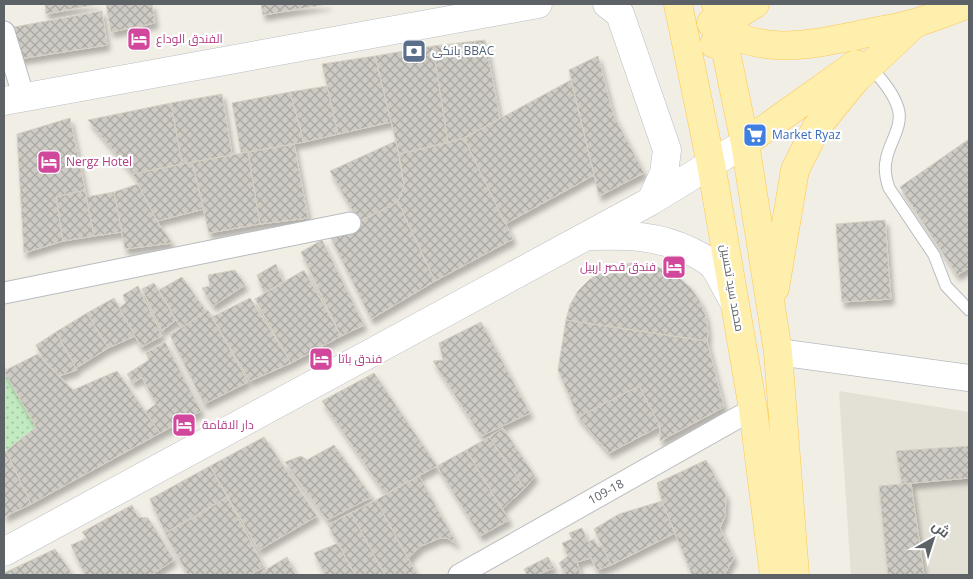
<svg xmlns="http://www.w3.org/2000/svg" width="973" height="579" font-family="'Open Sans',Cairo,sans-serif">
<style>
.education{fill:#e3e0d6}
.park{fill:url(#park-dots)}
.building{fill:url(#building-cross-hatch);stroke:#d6d0c3;filter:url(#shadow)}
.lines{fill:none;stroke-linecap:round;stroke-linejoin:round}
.service-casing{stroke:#b8bcc0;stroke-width:13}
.minor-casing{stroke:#b8bcc0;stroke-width:23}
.tertiary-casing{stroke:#b8bcc0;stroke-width:28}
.secondary-casing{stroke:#b9bdc3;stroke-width:29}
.primary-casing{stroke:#fec751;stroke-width:29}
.service{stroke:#fff;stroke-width:11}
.minor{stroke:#fff;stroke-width:21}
.tertiary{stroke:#fff;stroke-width:26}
.secondary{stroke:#fff;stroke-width:28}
.primary{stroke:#ffefad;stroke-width:28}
.labels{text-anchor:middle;stroke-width:4.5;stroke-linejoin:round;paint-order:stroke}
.hotel-label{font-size:12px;fill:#b23c85;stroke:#fff;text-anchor:start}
.service-label{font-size:12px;fill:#4e5e75;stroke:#fff;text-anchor:start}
.shop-label{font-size:12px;fill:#366cbe;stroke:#fff;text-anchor:start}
.street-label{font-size:12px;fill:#5d6267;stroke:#fff}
</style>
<defs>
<pattern id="park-dots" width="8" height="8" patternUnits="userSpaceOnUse" patternTransform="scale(1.25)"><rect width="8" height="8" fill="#c2eac0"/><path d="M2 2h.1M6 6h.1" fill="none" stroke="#a1c1a0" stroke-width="1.8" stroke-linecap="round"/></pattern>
<pattern id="building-cross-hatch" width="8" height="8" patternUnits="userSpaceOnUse" patternTransform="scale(1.25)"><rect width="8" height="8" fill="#cecbc4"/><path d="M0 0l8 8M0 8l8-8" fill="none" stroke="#aaa8a3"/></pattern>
<filter id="shadow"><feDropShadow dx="3" dy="5.5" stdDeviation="2.5" flood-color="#0004"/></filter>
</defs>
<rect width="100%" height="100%" fill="#f1eee6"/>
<!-- education -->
<path class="education" d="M839 391 969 412V575H851Z"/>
<!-- park -->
<path class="park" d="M4 364 36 427 6 451 4 446Z"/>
<!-- building -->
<path class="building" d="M45 4H98L46 14Z
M106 4H152L155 23 111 32Z
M261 4H328L263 15Z
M102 11 107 45 19 59 14 27Z
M485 40 500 119 464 138 448 143 433 46Z
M433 46 448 143 399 154 375 56Z
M375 56 391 122 338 134 322 64Z
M598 56 613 114 644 173 599 196 569 70Z
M571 80 594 175 505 224 464 138Z
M327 86 338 134 304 142 290 92Z
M290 92 304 142 241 153 232 103Z
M222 94 232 155 182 164 171 103Z
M171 103 182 164 133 174 88 120Z
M70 118 85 190 56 197 63 241 24 253 17 134Z
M464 138 513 239 435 281 398 202 404 185 399 154Z
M969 139V268L957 275 900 187Z
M396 141 404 185 398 202 359 222 330 171Z
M294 144 308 218 260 224 248 152Z
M248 152 260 224 209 233 192 162Z
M192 162 204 209 157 221 133 174Z
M138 184 157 221 172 243 125 249 114 192Z
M85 190 94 236 63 241 56 197Z
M114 192 122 232 94 236 86 197Z
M398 202 435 281 371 319 330 236Z
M885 220 891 299 842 302 836 224Z
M322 240 364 325 341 336 301 252Z
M632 263 648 264 663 269 677 276 690 287 700 301 706 317 708 334 707 341 566 320 570 305 578 291 589 280 602 271 617 266Z
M276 264 283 282 264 293 257 275Z
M235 270 245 285 213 306 202 288 210 286 208 275Z
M304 270 341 336 291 363 255 299Z
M182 277 206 311 181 328 159 290Z
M154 283 176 320 162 331 142 289Z
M138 286 162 336 141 347 119 308 126 303 123 295Z
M114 298 135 336 108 348 87 313Z
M250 298 291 363 250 381 212 317Z
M208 310 248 382 204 404 170 335Z
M87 313 108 348 76 368 56 332Z
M566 320 707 341 724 407 660 441V426L639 386 578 417 558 370Z
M481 322 530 413 481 436 433 361 443 360 439 343Z
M56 332 77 370 59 376 44 361 36 345Z
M165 342 201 411 160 433 145 412 156 404 142 377 133 383 127 374 149 360 146 353Z
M38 354 73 390 117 371 160 433 31 504 6 451 36 427 4 371Z
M374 373 437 466 385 494 322 401Z
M639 386 660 426 609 453 578 417Z
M503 428 535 476 525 488 489 437Z
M264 437 317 516 259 550 210 466Z
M489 437 525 488 502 509 466 450Z
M334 445 372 497 327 520 285 462 301 456 307 460Z
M969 446V478L902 484 896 451Z
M466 450 509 520 480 536 437 466Z
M6 451 31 504 4 517V452Z
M706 460 726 496 725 516 720 528 734 558 724 575H692L662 501 657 483Z
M210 466 227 497 199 515 165 533 150 499Z
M419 476 457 544 447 538H440L421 546 408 559 376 500Z
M911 483 924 575H888L879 486Z
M227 497 264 567 249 575H188L165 533Z
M376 500 415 571 407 575H385L351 513Z
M662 501 675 533 611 565 594 529 619 514Z
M132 505 138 517 148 518 174 560 151 575H85L71 545 87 538 82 532Z
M351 513 385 575H355L328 525Z
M582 528 588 542 594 539 598 547 602 545 611 565 597 570 591 558 577 562 581 575H566L559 563 568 556 562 543 572 539 569 533Z
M338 543 355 575H325L314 553Z
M55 549 73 575H4V573Z
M287 557 296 575H264L262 572Z
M548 557 554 568 539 574 540 575H527L524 569Z"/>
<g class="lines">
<!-- service casing -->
<g class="service-casing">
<path id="service" d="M870 66C881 79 893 92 898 108 904 126 888 144 886 161 884 170 886 179 889 188L934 255 946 286 969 310"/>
</g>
<!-- minor casing -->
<g class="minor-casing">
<path id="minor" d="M4 32 24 98
M4 293 350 223
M459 575 753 409"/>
</g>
<!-- tertiary casing -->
<g class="tertiary-casing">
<path id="tertiary" d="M778 352 969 378"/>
</g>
<!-- secondary casing -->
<g class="secondary-casing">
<path id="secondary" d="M607 4 620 14 667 150 664 173 651 201
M4 101 538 4
M590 236C628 235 657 235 692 252 700 256 710 261 715 268 722 278 727 291 734 302
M4 552 651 201 745 143"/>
</g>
<!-- primary casing -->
<g class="primary-casing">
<path id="primary" d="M678 4 711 164 753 409 774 575
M716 4 745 143 778 352 795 575
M711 23C761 56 804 46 859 35 877 31 897 28 915 23 933 18 951 10 969 4
M714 44C724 27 737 13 755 4
M745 143 856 64
M775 288 795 170 816 128 856 79 915 23"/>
</g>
<!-- service -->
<use href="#service" class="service"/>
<!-- minor -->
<use href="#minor" class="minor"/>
<!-- tertiary -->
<use href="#tertiary" class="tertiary"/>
<!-- secondary -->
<use href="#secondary" class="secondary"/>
<!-- primary -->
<use href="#primary" class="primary"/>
</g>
<!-- icons -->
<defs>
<g id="hotel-square" transform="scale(1.25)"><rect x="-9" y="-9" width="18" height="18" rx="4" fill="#d1479c" stroke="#fff"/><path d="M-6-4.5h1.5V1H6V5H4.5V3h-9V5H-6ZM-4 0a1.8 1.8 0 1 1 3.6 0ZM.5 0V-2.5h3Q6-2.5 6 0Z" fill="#fff"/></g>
<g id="bank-square" transform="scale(1.25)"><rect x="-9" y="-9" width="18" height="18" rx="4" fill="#5c6f8a" stroke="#fff"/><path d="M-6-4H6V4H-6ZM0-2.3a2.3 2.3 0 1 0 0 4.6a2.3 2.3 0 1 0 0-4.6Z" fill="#fff"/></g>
<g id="supermarket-square" transform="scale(1.25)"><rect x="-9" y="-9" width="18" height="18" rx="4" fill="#3f7fe0" stroke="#fff"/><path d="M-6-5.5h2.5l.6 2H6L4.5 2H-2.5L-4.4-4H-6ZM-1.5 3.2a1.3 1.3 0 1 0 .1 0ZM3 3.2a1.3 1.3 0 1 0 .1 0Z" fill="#fff"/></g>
</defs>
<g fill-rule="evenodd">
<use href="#hotel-square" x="139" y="39"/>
<use href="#bank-square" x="414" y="51"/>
<use href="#supermarket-square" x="755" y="135"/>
<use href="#hotel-square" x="49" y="162"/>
<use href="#hotel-square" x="674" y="267"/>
<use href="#hotel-square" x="321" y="359"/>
<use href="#hotel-square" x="184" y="425"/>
</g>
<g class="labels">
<!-- hotel labels -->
<g class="hotel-label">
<text x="156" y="43">الفندق الوداع</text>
<text x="66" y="166">Nergz Hotel</text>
<text x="656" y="271" text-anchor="end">فندق قصر اربيل</text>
<text x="338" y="363">فندق باتا</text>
<text x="202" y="429">دار الاقامة</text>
</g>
<!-- service labels -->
<g class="service-label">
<text x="432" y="55">بانکی BBAC</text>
</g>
<!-- shop labels -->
<g class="shop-label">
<text x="772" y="139">Market Ryaz</text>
</g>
<!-- street labels -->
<g class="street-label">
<text transform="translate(732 288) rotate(80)" y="4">محمد سید تحسین</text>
<text transform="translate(606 492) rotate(-29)" y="4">109-18</text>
</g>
</g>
<!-- border -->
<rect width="973" height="579" fill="none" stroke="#5d6267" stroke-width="10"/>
<!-- north arrow -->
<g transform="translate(933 539) rotate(39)" stroke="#ffffff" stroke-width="4" paint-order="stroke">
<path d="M0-4L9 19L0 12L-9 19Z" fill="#5d6267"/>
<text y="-8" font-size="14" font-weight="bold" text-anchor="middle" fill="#5d6267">ش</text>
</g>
</svg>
